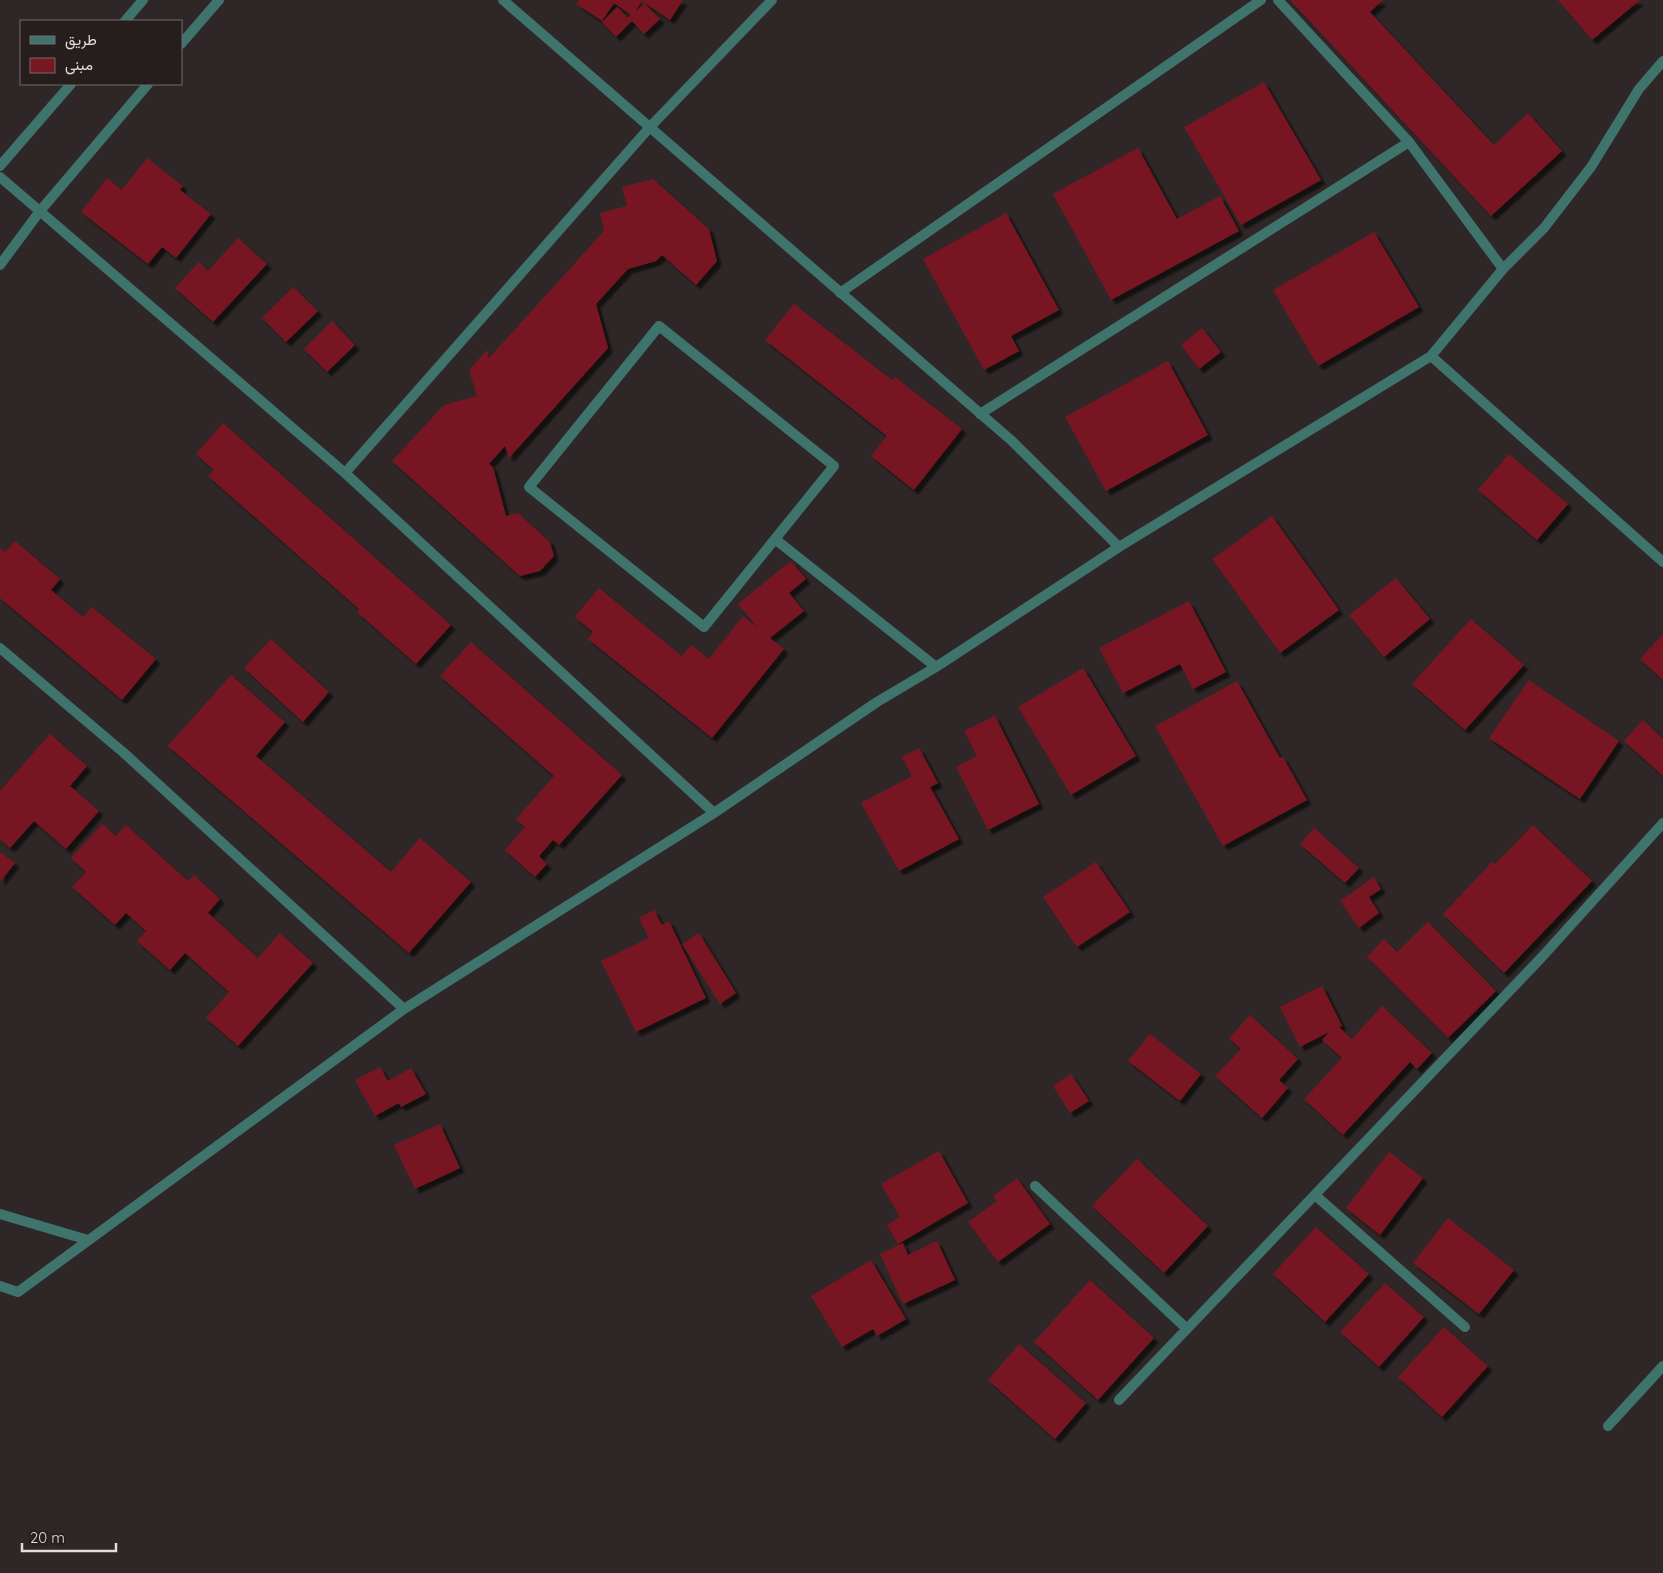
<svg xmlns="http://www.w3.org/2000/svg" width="1663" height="1573" font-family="Quicksand,Vazirmatn,sans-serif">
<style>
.building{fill:#771820;filter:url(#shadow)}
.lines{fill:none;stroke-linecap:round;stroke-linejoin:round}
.street{stroke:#3f746c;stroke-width:10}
</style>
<defs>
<filter id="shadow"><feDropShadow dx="4.5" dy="4.5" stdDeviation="1" flood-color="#0009"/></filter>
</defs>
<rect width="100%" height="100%" fill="#2f2727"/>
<!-- building -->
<path class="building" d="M579 0H683L670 20 642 1 635 12 644 3 660 19 644 34 632 21 616 37 602 22 617 7 628 18 631 15 614 3 602 21 576 4Z
M1290 0H1383L1370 12 1494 145 1528 113 1562 151 1491 216Z
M1558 0H1640L1592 40Z
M1264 82 1321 180 1241 225 1184 127Z
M1138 148 1177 219 1220 196 1239 231 1111 300 1053 194Z
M147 158 183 186 180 190 211 214 176 258 162 247 148 264 81 212 107 178 122 190Z
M653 179 709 229 717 261 696 285 662 255 656 261 628 269 596 304 608 348 509 458 505 446 489 464 493 467 506 516 518 513 550 542 554 556 540 571 520 576 392 461 444 405 477 396 469 370 487 350 489 358 604 231 600 213 627 206 622 187Z
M1006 213 1059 310 1011 336 1019 351 984 370 923 259Z
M1374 232 1419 307 1318 366 1273 290Z
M238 238 267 264 213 322 175 288 199 262 208 271Z
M293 287 318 311 286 342 262 318Z
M794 304 892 380 895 377 962 429 914 490 871 456 887 436 765 340Z
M332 321 355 345 327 372 304 349Z
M1202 328 1221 352 1199 369 1181 345Z
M1168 361 1208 435 1106 491 1065 417Z
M223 423 451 625 416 664 357 612 359 609 208 476 214 470 196 454Z
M1509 454 1568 504 1537 540 1478 490Z
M1272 516 1339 610 1280 653 1212 559Z
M15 541 60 579 51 590 83 617 92 607 156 659 122 700 0 598V548L5 552Z
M791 561 806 579 789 593 804 611 770 638 784 649 712 738 588 639 593 632 575 617 599 588 682 656 691 645 709 659 743 616 758 628 738 604Z
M1396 578 1430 619 1384 657 1349 615Z
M1189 601 1226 672 1193 689 1180 664 1123 693 1099 648Z
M1471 619 1524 665 1465 730 1412 684Z
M1663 634V680L1640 659Z
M271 639 329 692 303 722 244 668Z
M471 642 622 775 559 845 553 840 539 856 547 864 535 877 505 850 525 827 516 819 554 776 440 676Z
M1083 668 1136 756 1071 795 1018 707Z
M231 675 285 722 256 756 391 872 420 838 471 882 409 953 168 746Z
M1529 680 1619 741 1580 799 1489 738Z
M1237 681 1280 758 1283 757 1307 800 1223 846 1155 726Z
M995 716 1039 804 988 830 956 767 977 756 964 731Z
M1643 720 1663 739V776L1624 741Z
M50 734 87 766 70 786 99 811 66 849 34 821 10 848 0 839V791Z
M919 748 938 783 930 787 959 839 899 871 861 803 912 776 902 757Z
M102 824 116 836 126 825 188 881 194 875 220 899 208 913 258 958 280 933 313 963 238 1046 206 1018 229 992 185 953 170 970 137 941 146 931 126 913 115 925 72 887 86 872 71 858Z
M1533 825 1592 881 1504 973 1443 914 1492 862 1495 864Z
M1314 828 1359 868 1345 883 1300 844Z
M0 852 15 863 0 882Z
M1096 862 1130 912 1077 947 1043 897Z
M1374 877 1381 889 1369 897 1379 913 1359 928 1340 901Z
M654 910 662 925 669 921 706 998 636 1032 601 961 649 938 639 918Z
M1428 922 1496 991 1448 1038 1367 957 1384 939 1397 952Z
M699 933 736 993 720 1004 682 944Z
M1322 986 1342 1026 1339 1027 1352 1039 1382 1006 1432 1053 1417 1069 1410 1062 1343 1135 1304 1099 1342 1058 1322 1040 1329 1032 1300 1047 1280 1007Z
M1250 1015 1298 1059 1279 1080 1288 1088 1262 1118 1215 1076 1241 1049 1229 1038Z
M1150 1034 1201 1074 1180 1101 1128 1061Z
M380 1067 388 1081 411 1068 426 1094 401 1107 399 1103 375 1116 355 1080Z
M1071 1074 1089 1101 1070 1113 1053 1086Z
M440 1124 460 1168 415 1189 394 1145Z
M939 1151 968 1203 898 1244 887 1225 900 1217 881 1184Z
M1389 1152 1423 1178 1380 1235 1346 1208Z
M1137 1159 1208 1226 1164 1273 1092 1206Z
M1017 1178 1050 1224 998 1262 968 1222 997 1201 993 1196Z
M1448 1218 1514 1270 1479 1314 1413 1263Z
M1316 1227 1369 1274 1325 1322 1273 1274Z
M937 1241 955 1280 903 1304 880 1254 903 1243 908 1255Z
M871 1260 906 1319 877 1336 873 1329 842 1347 811 1296Z
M1090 1280 1154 1338 1098 1400 1034 1342Z
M1385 1283 1424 1317 1379 1367 1340 1332Z
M1444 1327 1488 1366 1442 1417 1398 1377Z
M1019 1344 1086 1403 1055 1439 988 1380Z"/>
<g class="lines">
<!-- street -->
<path class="street" d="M503 0 1012 441 1119 547
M1278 0 1409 142 1503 269
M125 21 143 0
M181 44 219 0
M0 166 71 84
M0 177 345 473 714 813
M0 265 40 211 148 84
M840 293 1261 0
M1431 356 1663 562
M980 414 1409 142
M345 473 650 127 772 0
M775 539 704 627 529 487 659 326 834 466 775 539 936 667
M0 648 124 753 404 1009
M1035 1186 1187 1329
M1315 1195 1465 1327
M0 1214 88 1240
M0 1286 18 1292 404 1009 714 813 877 702 936 667 1119 547 1431 356 1503 269 1544 228 1591 167 1639 89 1663 61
M1119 1400 1541 958 1663 823
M1608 1426 1663 1366"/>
</g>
<!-- legend -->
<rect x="20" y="20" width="162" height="65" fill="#261e1d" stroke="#716a69"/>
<rect x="30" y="36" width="25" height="8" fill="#3f746c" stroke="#716a69"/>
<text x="65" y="45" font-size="15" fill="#e2dcdc">طريق</text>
<rect x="30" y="58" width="25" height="15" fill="#771820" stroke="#716a69"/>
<text x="65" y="70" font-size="15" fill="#e2dcdc">مبنى</text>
<!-- scale -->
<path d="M22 1543v8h94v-8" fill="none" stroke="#e2dcdc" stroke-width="2.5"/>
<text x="30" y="1543" font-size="15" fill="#e2dcdc" stroke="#261e1d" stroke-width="4" paint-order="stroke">20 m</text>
</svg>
